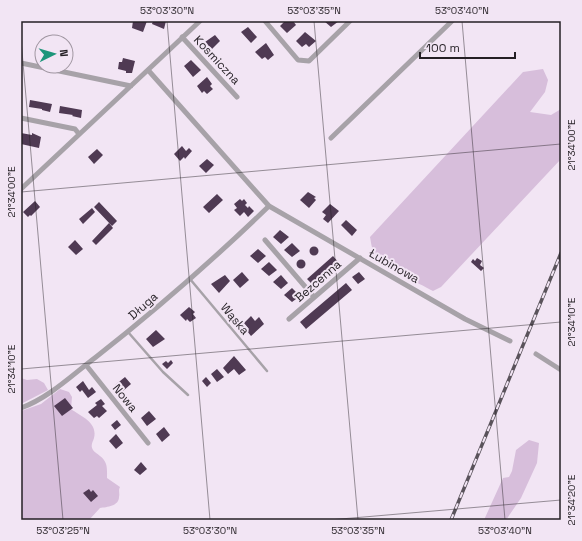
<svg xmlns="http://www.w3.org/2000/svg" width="582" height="541" font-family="'Space Grotesk',sans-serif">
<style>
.green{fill:#d7bedb}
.building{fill:#4f3a53}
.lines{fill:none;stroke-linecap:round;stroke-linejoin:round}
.lane{stroke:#a7a2a8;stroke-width:2.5}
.street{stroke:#a7a2a8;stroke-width:5}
.rail-casing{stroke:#5a535b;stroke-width:3.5}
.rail{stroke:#f2e5f4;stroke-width:2;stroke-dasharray:6;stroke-linecap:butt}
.ticks{fill:none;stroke:#241f24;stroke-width:1;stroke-opacity:0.45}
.labels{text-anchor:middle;stroke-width:4;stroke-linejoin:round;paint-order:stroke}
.street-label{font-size:12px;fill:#241f24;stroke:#f2e5f4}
.neatline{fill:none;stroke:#241f24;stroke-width:1.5}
.ticks-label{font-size:10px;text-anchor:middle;fill:#241f24}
</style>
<rect width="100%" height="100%" fill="#f2e5f4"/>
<!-- green -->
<path class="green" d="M543 69 548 80 545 92 530 112 551 115 561 109V159L441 287 433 291C417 282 382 267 373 250 371 246 371 241 370 237L523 72Z
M21 378 27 380 37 379 44 383 48 390 21 404Z
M60 389 69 392 72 397 71 409C80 416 98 422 94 438 93 442 90 445 93 450 94 452 98 454 100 456 108 462 107 469 107 478L120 487C118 491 120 493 119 497 119 506 107 507 100 508L89 520H21V411L41 404Z
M529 440 539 443 537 463 521 498 506 520H484L503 478 509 477 512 471 516 450Z"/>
<!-- building -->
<path class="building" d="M133 21H147L143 32 132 28Z
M153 21H166L164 29 152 24Z
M285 21H293L296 25 287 33 280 26Z
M324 21H339L331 27Z
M248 27 257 37 251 43 241 32Z
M305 32 316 41 309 47 306 44 302 47 296 41Z
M215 35 220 41 212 49 205 42Z
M266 43 274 55 268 60 265 57 262 59 255 52Z
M123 58 135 61 132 73H126V71L118 69 119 62H122Z
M191 60 201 70 193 77 184 66Z
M207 77 212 84 210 86 213 89 207 94 204 91 202 93 197 86Z
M30 100 52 104 50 112 42 110V109L29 107Z
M60 106 82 110 81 118 72 116 73 115 59 113Z
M21 133 32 135V133L41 137 39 148 21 144Z
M182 146 186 151 189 148 192 151 185 159 184 157 180 161 174 154Z
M97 149 103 155 94 164 88 157Z
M207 159 214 165 206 173 199 166Z
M308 192 316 197 314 198 316 200 309 208 300 200Z
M217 194 223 200 209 213 203 207Z
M240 199 242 201 244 199 247 203 245 205 248 208 249 206 254 211 248 217 244 212 240 216 234 210 237 208 234 204Z
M35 201 40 207 31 216 30 215 28 217 23 212Z
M99 202 117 221 112 226 94 207Z
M330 204 339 211 328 223 323 219 326 215 322 212Z
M92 208 95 212 83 224 79 219Z
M346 220 357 230 352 236 341 225Z
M109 223 113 228 96 245 92 241Z
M280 230 289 237 281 244 273 237Z
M75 240 83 249 76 255 68 247Z
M292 243 300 251 292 257 284 250Z
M309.5 251a4.5 4.5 0 1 1 9 0a4.5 4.5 0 1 1-9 0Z
M258 249 266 256 258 263 250 256Z
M333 256 339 263 313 285 307 279Z
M477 258 482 261 480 265 484 268 481 271 471 262 473 259 475 261Z
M296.5 264a4.5 4.5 0 1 1 9 0a4.5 4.5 0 1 1-9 0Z
M269 262 277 270 269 276 261 269Z
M242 272 249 280 240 288 233 280Z
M359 272 365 279 358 284 352 277Z
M225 275 230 281 219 293 211 284Z
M281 275 288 283 281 289 273 282Z
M346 283 352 290 306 329 300 322Z
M292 288 300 296 292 302 284 295Z
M189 307 195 312 193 314 196 318 190 322 187 319 186 321 180 315Z
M251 316 255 321 259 317 264 324 251 336 247 331 249 329 244 323Z
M156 330 165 339 153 347 146 339Z
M234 356 246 370 239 375 234 369 228 374 223 368Z
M171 360 173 363 167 369 162 364 166 361 168 363Z
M217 369 224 377 217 382 211 374Z
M125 377 131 384 123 391 121 388 118 390 115 385Z
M206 377 211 383 207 387 202 381Z
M83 381 89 390 92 387 96 392 88 398 82 390 80 392 76 387Z
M65 398 73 408 62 416 54 406Z
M101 399 105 404 102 406 107 411 99 418 97 416 94 418 88 412 97 405 95 403Z
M149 411 156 419 147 426 141 418Z
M117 420 121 425 115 430 111 425Z
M164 427 170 435 162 442 156 434Z
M116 434 123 443 116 449 109 441Z
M141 462 147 469 140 475 134 470Z
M89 489 91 492 93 490 98 496 91 502 83 493Z"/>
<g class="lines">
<!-- lane -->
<path class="lane" d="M190 279 267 371
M128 332 163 372 188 395"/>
<!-- street -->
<path class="street" d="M265 21 298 60 309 61 350 21
M182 37 237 97
M21 63 131 86
M148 70 269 206 465 319 510 341
M21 118 75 129 79 134
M331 138 452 21
M21 189 200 21
M265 240 314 297
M289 319 360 258
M536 354 561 370
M86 365 148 443
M21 408C50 397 72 375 96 357 156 310 214 259 269 206"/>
<!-- rail casing -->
<g class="rail-casing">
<path id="rail" d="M451 520 561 253"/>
</g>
<!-- rail -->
<use href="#rail" class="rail"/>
</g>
<!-- ticks -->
<path class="ticks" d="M167 21 210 520M314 21 358 520M462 21 505 520M21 40 63 520M21 192 561 144M21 369 561 322M329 520 561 500"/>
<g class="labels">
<!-- street labels -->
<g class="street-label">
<text transform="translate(217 60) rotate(47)" y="4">Kosmiczna</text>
<text transform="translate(394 266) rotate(30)" y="4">Łubinowa</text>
<text transform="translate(318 281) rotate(-41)" y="4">Bezcenna</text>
<text transform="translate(143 306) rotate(-41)" y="4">Długa</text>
<text transform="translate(235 319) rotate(50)" y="4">Wąska</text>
<text transform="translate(125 398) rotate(51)" y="4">Nowa</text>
</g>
</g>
<!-- border -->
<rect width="582" height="541" fill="none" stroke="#f2e5f4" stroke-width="44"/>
<!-- north arrow -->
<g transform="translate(54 54) rotate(85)"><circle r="19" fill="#f2e5f4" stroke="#a096a1"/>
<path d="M0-3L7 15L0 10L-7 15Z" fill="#1d957a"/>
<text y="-6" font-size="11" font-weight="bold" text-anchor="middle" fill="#241f24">N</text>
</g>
<!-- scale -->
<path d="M420 52v6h95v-6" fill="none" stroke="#241f24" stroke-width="2"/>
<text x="426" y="52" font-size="12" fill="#241f24" stroke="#f2e5f4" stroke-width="3" paint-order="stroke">100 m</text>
<rect x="22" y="22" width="538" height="497" class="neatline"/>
<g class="ticks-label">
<text x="167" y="14">53°03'30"N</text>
<text x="314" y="14">53°03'35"N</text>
<text x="462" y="14">53°03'40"N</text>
<text transform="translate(571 145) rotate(-90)" y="4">21°34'00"E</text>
<text transform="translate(11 192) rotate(-90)" y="4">21°34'00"E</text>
<text transform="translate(571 322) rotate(-90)" y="4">21°34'10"E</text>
<text transform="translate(11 369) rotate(-90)" y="4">21°34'10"E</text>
<text transform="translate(571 500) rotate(-90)" y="4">21°34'20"E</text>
<text x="63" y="534">53°03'25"N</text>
<text x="210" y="534">53°03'30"N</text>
<text x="358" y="534">53°03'35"N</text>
<text x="505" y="534">53°03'40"N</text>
</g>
</svg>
